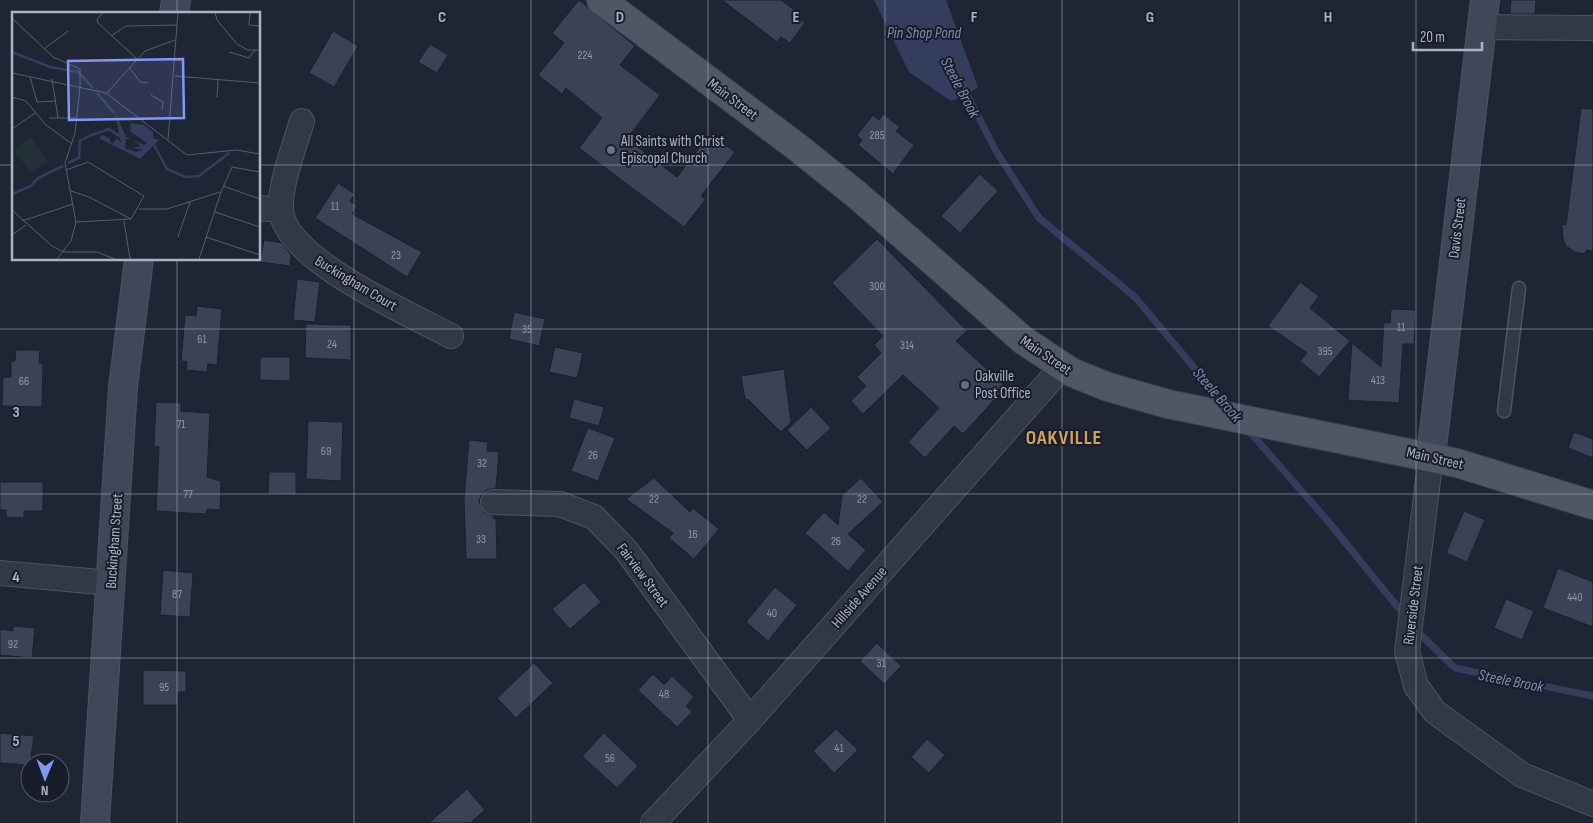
<svg xmlns="http://www.w3.org/2000/svg" width="1593" height="823" font-family="'Sofia Sans Condensed',sans-serif">
<style>
.water{fill:#343d5d}
.lines{fill:none;stroke-linecap:round;stroke-linejoin:round}
.stream{stroke:#343d5d;stroke-width:7}
.building{fill:#3c4256;stroke:#1b1f2d}
.service-casing{stroke:#4e5261;stroke-width:15}
.minor-casing{stroke:#4e5261;stroke-width:26}
.secondary-casing{stroke:#4e5261;stroke-width:30}
.primary-casing{stroke:#3d4150;stroke-width:30}
.service{stroke:#333846;stroke-width:12}
.minor{stroke:#333846;stroke-width:24}
.secondary{stroke:#414659;stroke-width:28}
.primary{stroke:#515667;stroke-width:28}
.grid{fill:none;stroke:#adb2c3;stroke-width:1;stroke-opacity:0.55}
.worship-dot{fill:#6b7280;stroke:#191d2b;stroke-width:2}
.service-dot{fill:#5c6f8a;stroke:#191d2b;stroke-width:2}
.labels{text-anchor:middle;stroke-width:4;stroke-linejoin:round;paint-order:stroke}
.number-label{font-size:12px;fill:#9196a8}
.street-label{font-size:15px;fill:#adb2c3;stroke:#191d2b}
.poi-label{font-size:15px;fill:#adb2c3;stroke:#191d2b;text-anchor:start}
.water-label{font-size:16px;font-style:italic;fill:#7e8ab0;stroke:#191d2b}
.district-label{font-size:20px;font-weight:bold;letter-spacing:1px;fill:#d0a35c;stroke:#191d2b}
.inset-river{fill:none;stroke:#343d5d;stroke-width:2.5}
.inset-road{fill:none;stroke:#585d6e;stroke-width:1}
.view{fill:#8198f5;fill-opacity:0.15;stroke:#8198f5;stroke-width:2.5}
.inset-edge{fill:none;stroke:#adb2c3;stroke-width:2.5}
.grid-label{font-size:16px;text-anchor:middle;font-weight:bold;fill:#adb2c3;stroke:#191d2b;stroke-width:4;stroke-linejoin:round;paint-order:stroke}
</style>
<rect width="100%" height="100%" fill="#202536"/>
<!-- water -->
<path class="water" d="M874 0H946L978 87 967 95 951 101 909 72Z"/>
<g class="lines">
<!-- stream -->
<path class="stream" d="M963 87 996 151 1039 218 1135 297 1227 407
M1248 430 1327 520 1405 616
M1415 629 1455 668 1593 696"/>
</g>
<!-- building -->
<path class="building" d="M579 0 635 46 620 65 660 95 627 139 677 177 710 134 735 152 701 196 706 199 684 227 579 148 602 118 566 88 562 94 538 75 564 43 552 33Z
M722 0H781L799 13 797 16 805 23 790 43 781 37 777 42Z
M1511 0H1536L1535 14H1510Z
M333 31 358 46 334 87 309 73Z
M430 44 448 55 437 73 418 62Z
M1581 108 1593 109V251L1586 250 1585 254 1575 252 1566 246 1563 239 1562 224 1566 225Z
M883 114 900 127 896 131 914 145 893 174 858 145 862 140 857 135 873 115 879 120Z
M980 174 998 191 960 233 941 216Z
M338 183 355 194 350 201 357 206 352 214 422 252 407 277 315 218Z
M877 239 967 331 956 341 1006 387 963 434 954 426 925 458 908 442 939 408 903 375 863 414 851 401 866 386 857 377 881 353 874 345 883 336 832 283Z
M264 240 282 243 291 255 290 266 260 262Z
M297 279 320 282 315 322 293 320Z
M1300 282 1319 296 1310 308 1350 341 1319 377 1300 361 1307 353 1268 326Z
M197 306 222 309 217 365 208 364 207 372 186 370 187 362 181 361 185 315 196 316Z
M1391 309 1416 310 1414 344H1403L1399 403 1348 400 1352 343 1381 367 1384 322 1390 323Z
M514 312 545 319 539 346 509 339Z
M306 324 351 325V360L305 358Z
M555 347 583 353 577 378 549 372Z
M16 350H40L39 363H43L42 407 2 406 3 377H11V361H15Z
M260 357H290V381L260 380Z
M784 369 791 422 781 432 749 400 745 399 741 376Z
M574 399 604 407 599 426 569 418Z
M156 402 181 403V411L210 413 207 477 221 481 220 510 207 509 206 514 156 511 159 447 154 446Z
M811 407 831 428 807 450 787 430Z
M308 421 343 422 341 481 306 479Z
M588 428 615 438 598 481 571 471Z
M1574 432 1593 439V458L1568 448Z
M469 440 488 442 487 451 499 452 496 488 486 490 481 495 479 502 485 513 494 516V519H496L497 559H466L464 499Z
M269 472H296V495L268 494Z
M654 478 690 512 693 508 719 529 694 559 669 538 673 533 626 499Z
M861 478 883 502 848 534 866 550 848 571 805 533 824 512 838 525 842 495Z
M0 482H43V511H24V518L6 517V510H0Z
M1464 511 1485 520 1467 562 1446 553Z
M1558 568 1593 582V627L1543 608Z
M163 570 193 573 190 617 160 615Z
M584 582 601 602 570 629 552 609Z
M775 587 797 605 768 641 746 622Z
M1506 599 1534 611 1522 640 1494 628Z
M13 626 35 628 32 658 0 655V629L13 631Z
M877 643 901 666 884 684 860 661Z
M534 663 553 683 516 718 497 698Z
M143 670 186 671V692H178V705H143Z
M653 674 664 685 672 676 694 697 686 706 692 712 677 727 638 690Z
M836 729 858 750 834 773 813 751Z
M0 733 34 736 30 765 0 763Z
M604 733 638 766 617 788 582 756Z
M927 739 945 755 929 773 911 757Z
M467 789 485 810 470 823H429Z"/>
<g class="lines">
<!-- service casing -->
<g class="service-casing">
<path id="service" d="M1504 411 1519 288"/>
</g>
<!-- minor casing -->
<g class="minor-casing">
<path id="minor" d="M1481 27 1593 28
M302 121C295 145 279 186 281 210 285 260 410 314 451 336
M259 208 281 210
M1431 456 1407 651 1416 686 1435 712 1522 775 1593 804
M493 502 560 504 594 517 626 550 750 720
M0 573 111 583
M653 823 750 720 1062 367"/>
</g>
<!-- secondary casing -->
<g class="secondary-casing">
<path id="secondary" d="M174 14 176 0
M1431 456 1485 0
M95 823 123 387 139 259"/>
</g>
<!-- primary casing -->
<g class="primary-casing">
<path id="primary" d="M601 0 797 147 857 195 1023 340 1071 372 1108 387 1168 404 1457 463 1593 505"/>
</g>
<!-- service -->
<use href="#service" class="service"/>
<!-- minor -->
<use href="#minor" class="minor"/>
<!-- secondary -->
<use href="#secondary" class="secondary"/>
<!-- primary -->
<use href="#primary" class="primary"/>
</g>
<!-- grid -->
<path class="grid" d="M177 0V14M354 0V823M531 0V823M708 0V823M885 0V823M1062 0V823M1239 0V823M1416 0V823M0 165H14M259 165H1593M177 259V823M0 329H1593M0 494H1593M0 658H1593"/>
<!-- markers -->
<circle class="worship-dot" cx="611" cy="150" r="5"/>
<circle class="service-dot" cx="965" cy="385" r="5"/>
<g class="labels">
<!-- number labels -->
<g class="number-label">
<text x="585" y="59">224</text>
<text x="877" y="139">285</text>
<text x="335" y="210">11</text>
<text x="396" y="259">23</text>
<text x="877" y="290">300</text>
<text x="1401" y="331">11</text>
<text x="527" y="333">35</text>
<text x="202" y="343">61</text>
<text x="332" y="348">24</text>
<text x="907" y="349">314</text>
<text x="1325" y="355">395</text>
<text x="1378" y="384">413</text>
<text x="24" y="385">66</text>
<text x="181" y="428">71</text>
<text x="326" y="455">69</text>
<text x="593" y="459">26</text>
<text x="482" y="467">32</text>
<text x="188" y="498">77</text>
<text x="654" y="503">22</text>
<text x="862" y="503">22</text>
<text x="693" y="538">16</text>
<text x="481" y="543">33</text>
<text x="836" y="545">26</text>
<text x="177" y="598">87</text>
<text x="1575" y="601">440</text>
<text x="772" y="617">40</text>
<text x="13" y="648">92</text>
<text x="881" y="667">31</text>
<text x="164" y="691">95</text>
<text x="664" y="698">48</text>
<text x="839" y="752">41</text>
<text x="610" y="762">56</text>
</g>
<!-- street labels -->
<g class="street-label">
<text transform="translate(733 99) rotate(37)" y="5">Main Street</text>
<text transform="translate(1457 228) rotate(-83)" y="5">Davis Street</text>
<text transform="translate(356 283) rotate(31)" y="5">Buckingham Court</text>
<text transform="translate(1046 355) rotate(34)" y="5">Main Street</text>
<text transform="translate(1435 458) rotate(13)" y="5">Main Street</text>
<text transform="translate(114 541) rotate(-86)" y="5">Buckingham Street</text>
<text transform="translate(643 575) rotate(53)" y="5">Fairview Street</text>
<text transform="translate(859 597) rotate(-49)" y="5">Hillside Avenue</text>
<text transform="translate(1413 605) rotate(-83)" y="5">Riverside Street</text>
</g>
<!-- poi labels -->
<g class="poi-label">
<text x="621" y="146">All Saints with Christ<tspan x="621" dy="17">Episcopal Church</tspan></text>
<text x="975" y="381">Oakville<tspan x="975" dy="17">Post Office</tspan></text>
</g>
<!-- water labels -->
<g class="water-label">
<text x="924" y="38">Pin Shop Pond</text>
<text transform="translate(961 87) rotate(62)" y="6">Steele Brook</text>
<text transform="translate(1218 394) rotate(49)" y="6">Steele Brook</text>
<text transform="translate(1511 680) rotate(11)" y="6">Steele Brook</text>
</g>
<!-- district labels -->
<g class="district-label">
<text x="1064" y="444">OAKVILLE</text>
</g>
</g>
<!-- overview -->
<g transform="translate(12 12)">
<rect width="248" height="248" fill="#202536"/>
<path d="M19 125 36 150 18 160 2 137Z" fill="#223137"/>
<path d="M103 100 114 125 119 126 114 127 113 136 124 140 131 138 121 136 129 134 121 128 132 133 135 131 119 120 118 111 132 113 141 120V126L147 128 128 147 87 126 90 123 97 126 100 132 105 126 109 131Z" fill="#343d5d"/>
<path class="inset-river" d="M0 40 38 55 66 60 81 76M85 81 102 101M141 131 155 157 173 165 187 164 217 141M56 151 67 146 68 129 77 124 97 117 110 126M0 182 19 174 26 166 51 154"/>
<path class="inset-road" d="M92 0 85 7 86 11 125 47M203 0 205 8 225 32 236 38H248M238 0 237 13 248 14M0 6 41 45 68 57V75M99 24 114 14 165 13M32 37 56 19M217 40 237 46 243 38M117 55 128 70 136 71M0 61 94 81 175 143 224 138 248 142M163 64 248 71M18 65 25 90 44 89M40 67 46 106M95 81 133 39 163 28M139 83 151 90 150 98M0 85 14 89 34 113 59 131M205 85 206 68M37 106H65M0 117 23 101M156 128 166 0M54 158 76 150 132 184 119 207 64 210M211 174 248 187M59 179 77 185 119 207M127 197H155L208 180M0 198 40 234 52 240H85L103 247M203 200 248 215M10 209 61 192M112 209 118 247M0 223 14 213M166 225 178 190M194 225 248 243M45 247 59 229 64 210 53 151 63 121 68 75M187 247 209 180 220 155 248 160"/>
<path class="view" d="M171 47 172 106 57 108 56 49Z"/>
<rect width="248" height="248" class="inset-edge"/>
</g>
<g class="grid-label">
<text x="442" y="22">C</text>
<text x="620" y="22">D</text>
<text x="796" y="22">E</text>
<text x="974" y="22">F</text>
<text x="1150" y="22">G</text>
<text x="1328" y="22">H</text>
<text x="16" y="417">3</text>
<text x="16" y="582">4</text>
<text x="16" y="746">5</text>
</g>
<!-- north arrow -->
<g transform="translate(45 778) rotate(181)"><circle r="24" fill="#191d2b" stroke="#545968"/>
<path d="M0-4L9 19L0 12L-9 19Z" fill="#8198f5"/>
<text y="-8" font-size="14" font-weight="bold" text-anchor="middle" fill="#adb2c3">N</text>
</g>
<!-- scale -->
<path d="M1413 42v8h69v-8" fill="none" stroke="#adb2c3" stroke-width="2.5"/>
<text x="1420" y="42" font-size="15" fill="#adb2c3" stroke="#191d2b" stroke-width="4" paint-order="stroke">20 m</text>
</svg>
